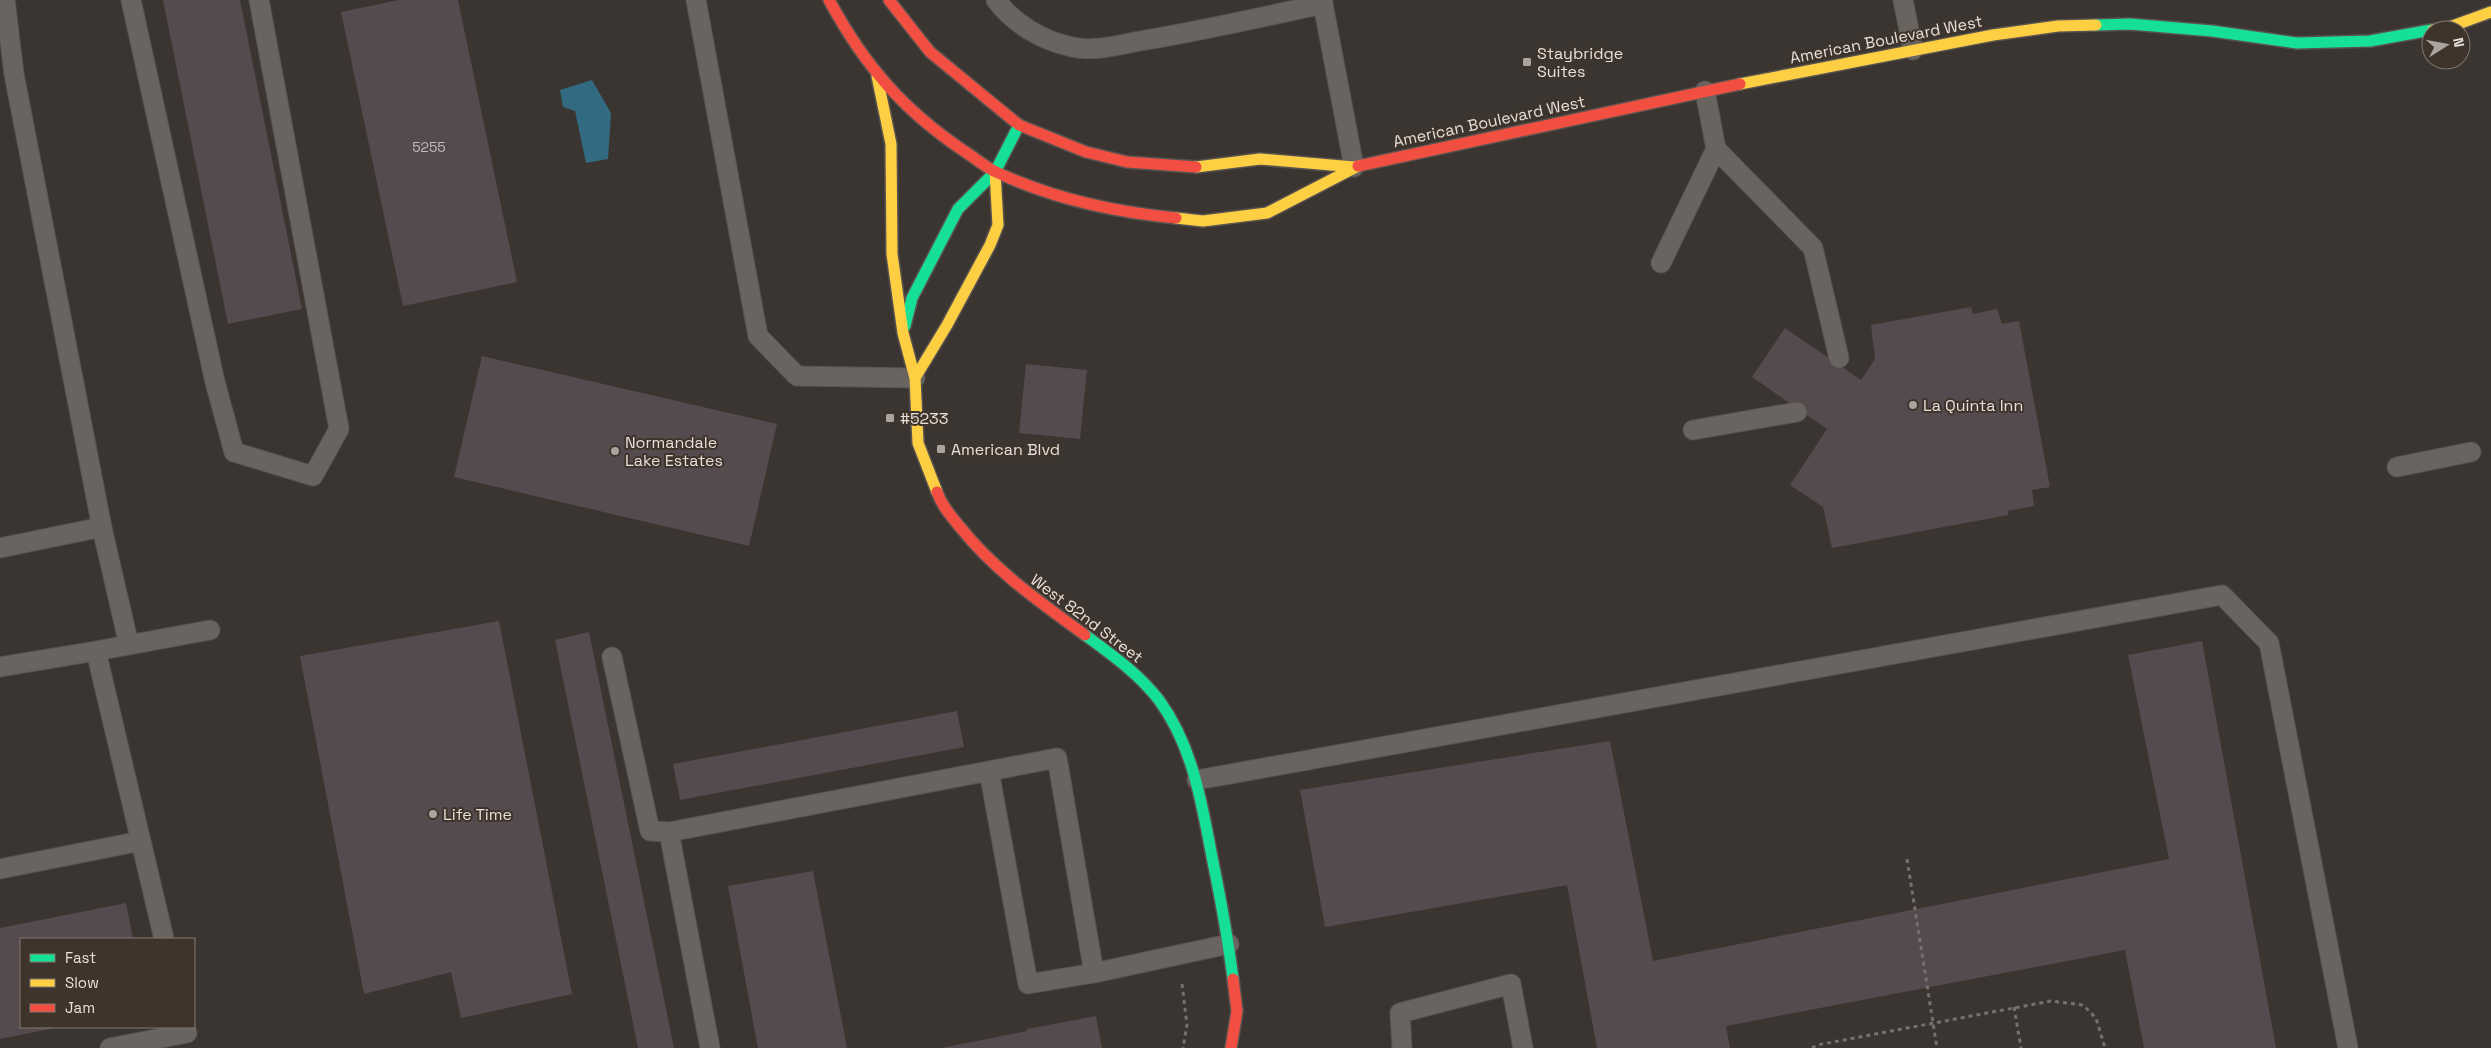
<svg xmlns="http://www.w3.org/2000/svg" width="2491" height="1048" font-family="'Space Grotesk',sans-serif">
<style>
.water{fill:#326a82}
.building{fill:#554b4e}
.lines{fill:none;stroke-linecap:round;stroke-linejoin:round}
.lane-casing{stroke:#59534f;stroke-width:21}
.fast-casing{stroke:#59534f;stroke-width:14}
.slow-casing{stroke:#59534f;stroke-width:14}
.jam-casing{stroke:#59534f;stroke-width:14}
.path{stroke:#76716d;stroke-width:3;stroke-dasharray:4 4;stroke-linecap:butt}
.lane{stroke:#696460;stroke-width:19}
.fast{stroke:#16e098;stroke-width:11}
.slow{stroke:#ffcf43;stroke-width:11}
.jam{stroke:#f24e42;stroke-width:11}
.poi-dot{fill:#aaa49e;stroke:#3f342b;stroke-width:2}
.labels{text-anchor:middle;stroke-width:4;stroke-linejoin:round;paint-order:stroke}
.number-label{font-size:14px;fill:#c2bab7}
.street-label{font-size:16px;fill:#e7dfda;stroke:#3f342b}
.poi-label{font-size:16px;fill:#e7dfda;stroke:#3f342b;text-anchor:start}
</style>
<rect width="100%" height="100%" fill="#3a3530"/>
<!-- water -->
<path class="water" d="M592 80 611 113 608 159 586 163 575 111 563 107 560 90Z"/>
<!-- building -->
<path class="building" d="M163 0H240L302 309 228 324Z
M399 0H458L517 282 403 306 341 12Z
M1971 307 1973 314 1997 309 2002 324 2019 321 2050 487 2032 490 2034 506 2008 511V515L1832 548 1823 507 1790 485 1827 429 1752 377 1785 328 1861 380 1875 359 1871 325Z
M482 356 777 424 749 546 454 477Z
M1026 364 1087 370 1080 439 1019 433Z
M499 621 572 994 461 1018 451 972 364 994 300 656Z
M589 632 674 1048H638L555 640Z
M2202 641 2276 1048H2144L2125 950 1726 1026 1730 1048H1597L1567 885 1325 927 1300 790 1610 741 1653 961 2169 859 2128 655Z
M957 711 964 747 680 800 673 764Z
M813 871 847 1048H758L728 886Z
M126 903 133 939H21V1027L55 1028 0 1039V928Z
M1096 1016 1102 1048H941L1027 1031V1029Z"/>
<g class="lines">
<!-- lane casing -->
<g class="lane-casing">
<path id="lane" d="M5 0 14 74 102 528 129 645
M131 0 215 382 234 452 313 476 339 429 259 0
M696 0 758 336 797 376 915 378
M996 0C1014 24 1043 41 1072 47 1093 52 1119 45 1140 41 1201 31 1262 17 1323 4V0
M1903 0 1913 50
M1323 4 1354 167
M1705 91 1716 149 1813 248 1839 358
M1661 263 1716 149
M1693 430 1797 412
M2397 467 2471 452
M0 548 102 527
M612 657 650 831 669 832
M0 667 96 651
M989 771 1028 984 1094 973
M1197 780 2222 595 2269 643 2348 1048
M0 869 141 841
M164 939 96 651 210 630
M110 1048 187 1033
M710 1048 669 832 1057 758 1094 973 1229 944
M1402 1048 1400 1013 1511 984 1523 1048"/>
</g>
<!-- fast casing -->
<g class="fast-casing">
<path id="fast" d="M2096 25 2130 24 2212 31 2297 43 2370 41 2431 30
M905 326 912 298 958 209 995 172 1019 125
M1085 635C1112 655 1138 673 1159 700 1194 748 1202 806 1213 862 1221 901 1228 939 1233 979"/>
</g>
<!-- slow casing -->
<g class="slow-casing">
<path id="slow" d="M2433 30 2447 28 2491 12
M877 76 891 144 892 254 903 333 915 378 918 443 937 492
M1740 84 1993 35 2058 26 2096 25
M1196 167 1260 159 1354 167
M1176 218 1203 221 1267 213 1358 166
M915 378 947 325 990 245 998 225 995 172"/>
</g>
<!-- jam casing -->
<g class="jam-casing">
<path id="jam" d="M829 0C864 65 903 110 964 151 975 158 985 167 996 172 1053 199 1114 212 1176 218
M889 0 930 52 1019 125 1086 152 1127 162 1196 167
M1358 166 1740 84
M937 492C942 506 951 516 960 527 995 571 1040 602 1085 635
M1231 1048 1237 1011 1233 979"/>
</g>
<!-- path -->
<path class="path" d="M1907 859 1937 1048
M1182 984 1187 1025 1183 1048
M2014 1007 2021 1048
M1812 1048 1817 1045 2051 1001 2083 1005 2096 1018 2105 1048"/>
<!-- lane -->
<use href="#lane" class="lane"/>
<!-- fast -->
<use href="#fast" class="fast"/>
<!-- slow -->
<use href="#slow" class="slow"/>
<!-- jam -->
<use href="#jam" class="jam"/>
</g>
<!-- markers -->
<g class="poi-dot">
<rect x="1522" y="57" width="10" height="10" rx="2.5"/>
<circle cx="1913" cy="405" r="5"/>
<rect x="885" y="413" width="10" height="10" rx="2.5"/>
<rect x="936" y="444" width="10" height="10" rx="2.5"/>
<circle cx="615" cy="451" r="5"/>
<circle cx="433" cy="814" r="5"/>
</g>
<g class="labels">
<!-- number labels -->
<g class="number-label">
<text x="429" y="152">5255</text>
</g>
<!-- street labels -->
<g class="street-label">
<text transform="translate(1886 39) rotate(-11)" y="6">American Boulevard West</text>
<text transform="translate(1489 121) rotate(-12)" y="6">American Boulevard West</text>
<text transform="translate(1087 618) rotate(37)" y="6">West 82nd Street</text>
</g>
<!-- poi labels -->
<g class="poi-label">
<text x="1537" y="59">Staybridge<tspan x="1537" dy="18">Suites</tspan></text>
<text x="1923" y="411">La Quinta Inn</text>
<text x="900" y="424">#5233</text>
<text x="625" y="448">Normandale<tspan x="625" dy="18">Lake Estates</tspan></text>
<text x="951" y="455">American Blvd</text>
<text x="443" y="820">Life Time</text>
</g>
</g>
<!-- legend -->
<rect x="20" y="938" width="175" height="90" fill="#3f342b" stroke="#827871"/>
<rect x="30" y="954" width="25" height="8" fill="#16e098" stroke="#827871"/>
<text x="65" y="963" font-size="15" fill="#e7dfda">Fast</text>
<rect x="30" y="979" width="25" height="8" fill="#ffcf43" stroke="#827871"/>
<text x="65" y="988" font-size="15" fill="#e7dfda">Slow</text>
<rect x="30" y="1004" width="25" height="8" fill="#f24e42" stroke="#827871"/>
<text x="65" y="1013" font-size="15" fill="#e7dfda">Jam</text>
<!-- north arrow -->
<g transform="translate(2446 45) rotate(79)"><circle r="24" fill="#3f342b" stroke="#827871"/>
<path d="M0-4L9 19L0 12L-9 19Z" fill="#aaa49e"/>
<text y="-8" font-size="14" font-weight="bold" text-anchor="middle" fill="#e7dfda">N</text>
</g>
</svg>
